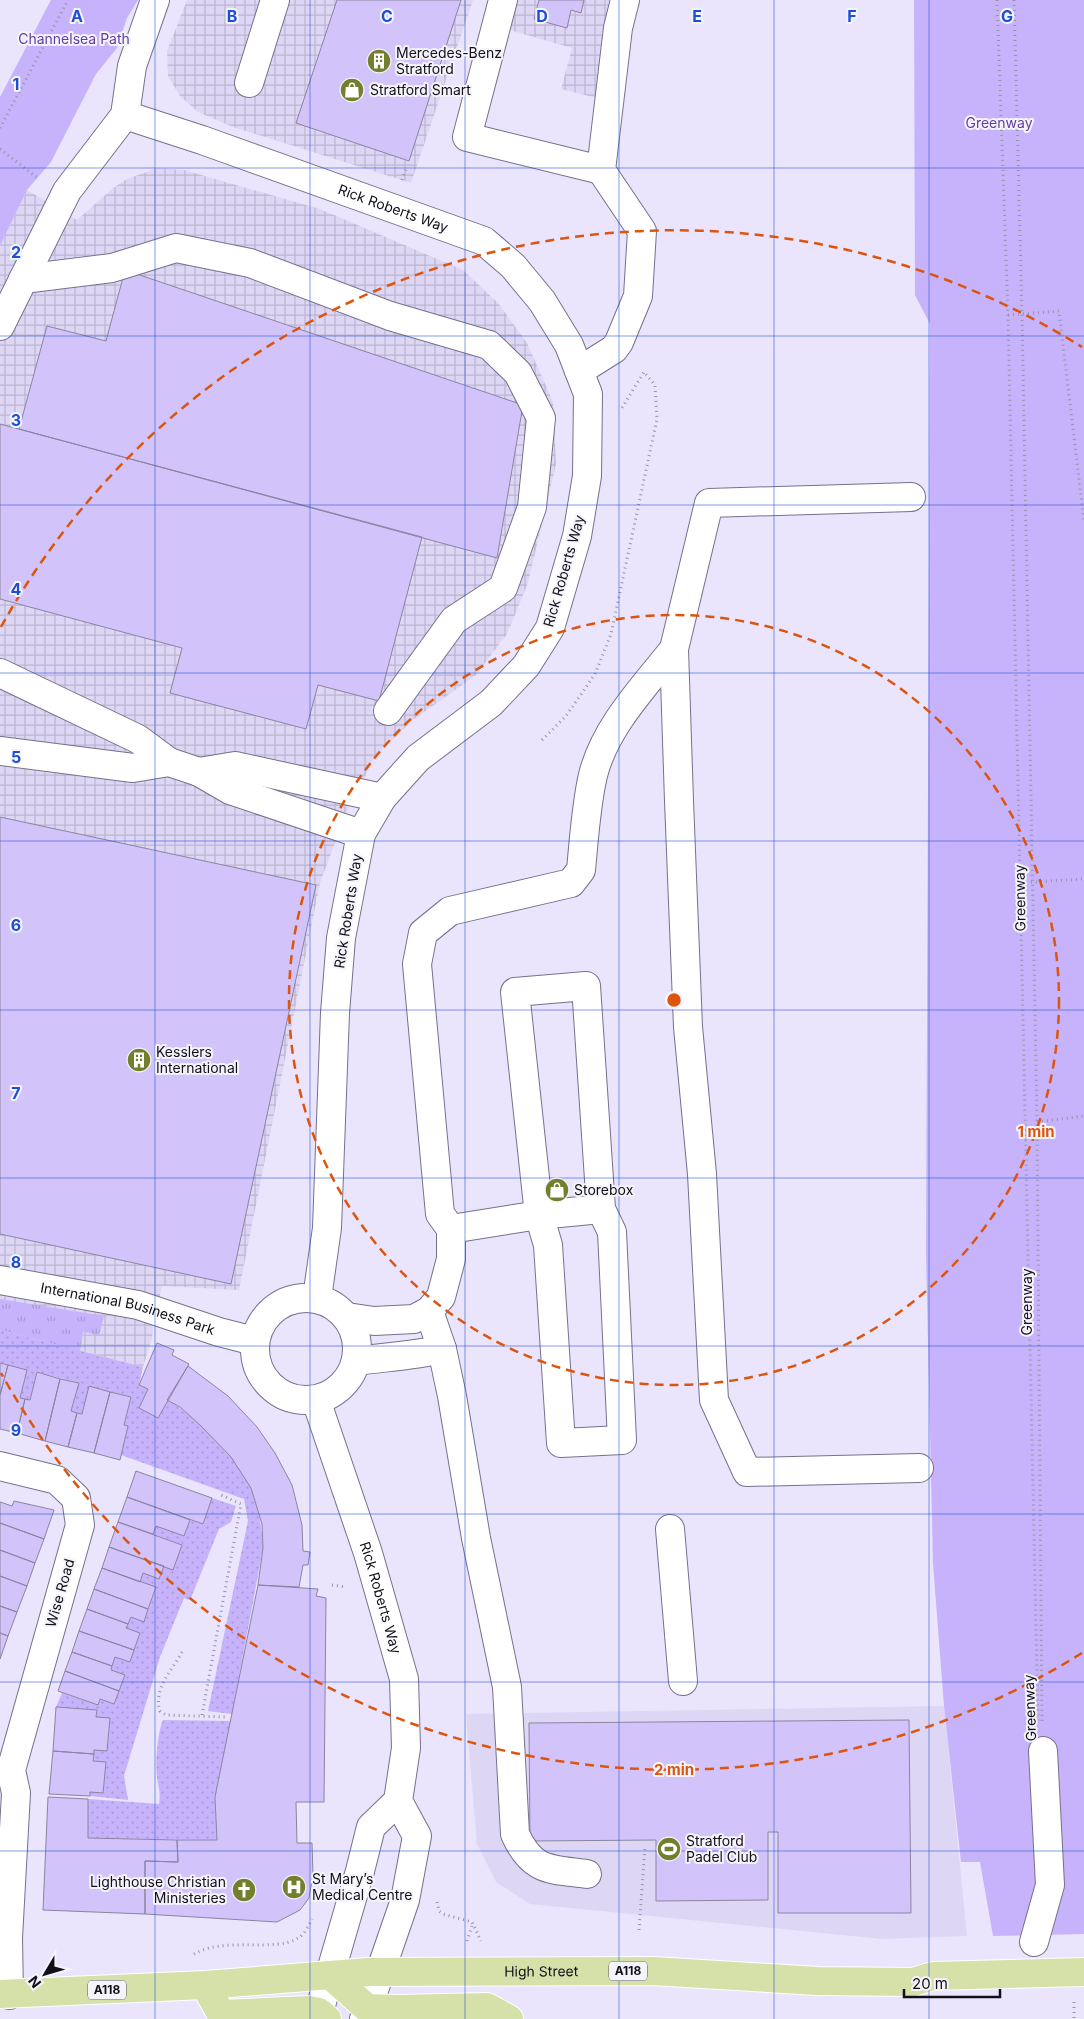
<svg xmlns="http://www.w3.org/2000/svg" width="1084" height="2019" font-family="Inter,sans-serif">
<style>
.built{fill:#ded6f5}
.industrial{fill:url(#industrial-grid)}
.grass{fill:url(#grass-tufts)}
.park{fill:#c7b3fb}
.garden{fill:url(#garden-dots)}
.building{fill:#d2c4fb;stroke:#8b84a0}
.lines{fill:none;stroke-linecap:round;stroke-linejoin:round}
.minor-casing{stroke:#77708c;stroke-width:30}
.major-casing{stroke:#fff;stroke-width:30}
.path{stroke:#9893a6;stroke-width:3;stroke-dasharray:1 4;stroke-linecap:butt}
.minor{stroke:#fff;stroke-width:28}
.major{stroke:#d6e1aa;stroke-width:28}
.grid{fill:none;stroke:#1d4ed8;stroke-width:1;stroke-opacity:0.55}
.ring{fill:none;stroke:#dd550d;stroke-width:2.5;stroke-dasharray:9 6}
.labels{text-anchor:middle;stroke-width:4;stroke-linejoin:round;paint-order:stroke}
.shield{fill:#f6f4fb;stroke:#56545d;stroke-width:1}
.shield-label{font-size:12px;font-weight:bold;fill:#120f19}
.park-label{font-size:14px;fill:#623ca2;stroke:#f6f4fb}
.poi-label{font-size:14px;fill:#120f19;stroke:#f6f4fb;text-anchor:start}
.street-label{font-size:14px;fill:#120f19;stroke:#f6f4fb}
.grid-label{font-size:16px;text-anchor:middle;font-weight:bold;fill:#1d4ed8;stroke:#f6f4fb;stroke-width:4;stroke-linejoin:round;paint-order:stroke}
.centre{fill:#dd550d;stroke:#f6f4fb;stroke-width:2.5}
.ring-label{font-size:15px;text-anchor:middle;font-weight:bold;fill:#dd550d;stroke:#f6f4fb;stroke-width:4;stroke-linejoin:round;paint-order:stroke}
</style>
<defs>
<pattern id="industrial-grid" width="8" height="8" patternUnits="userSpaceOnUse" patternTransform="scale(1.25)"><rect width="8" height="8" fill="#ded6f5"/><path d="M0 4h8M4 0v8" fill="none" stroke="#bdb6d1"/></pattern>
<pattern id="grass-tufts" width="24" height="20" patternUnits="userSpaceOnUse" patternTransform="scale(1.25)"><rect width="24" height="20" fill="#c7b3fb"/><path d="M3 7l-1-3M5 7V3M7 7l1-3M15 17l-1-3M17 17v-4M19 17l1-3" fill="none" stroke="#aa99d7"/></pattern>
<pattern id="garden-dots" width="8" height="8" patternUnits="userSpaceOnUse" patternTransform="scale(1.25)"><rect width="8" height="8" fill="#c7b3fb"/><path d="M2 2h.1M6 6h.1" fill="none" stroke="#aa99d7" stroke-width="1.8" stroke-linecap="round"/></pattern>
</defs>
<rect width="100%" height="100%" fill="#eae4fd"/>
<!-- built -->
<path class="built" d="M944 1706 967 1936 882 1939 530 1904 496 1882 477 1844 466 1714Z"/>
<!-- industrial -->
<path class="industrial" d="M187 0H473L411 183 233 127 198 112 180 96 168 76 167 51Z
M510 0H617L597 98 561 89 572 48 503 28Z
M157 168 184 170 320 209 463 270 498 303 527 343 553 402 556 464 528 583 507 634 476 675 413 720 375 757 346 813 320 883 239 1290 162 1286 153 1326 152 1338 143 1367 0 1330V246L27 190 77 220 112 189 125 180Z"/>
<!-- grass -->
<path class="grass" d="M0 1299 104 1316 99 1335 83 1332 80 1351 0 1330Z"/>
<!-- park -->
<path class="park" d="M51 0H138L127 18 117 48 96 74 51 162 27 190 0 246V97Z
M914 0H1084V1934L993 1936 980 1862H961L944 1706 933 1564 926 1254 930 324 915 295Z"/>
<!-- garden -->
<path class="garden" d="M0 1330 143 1367 139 1385 148 1389 139 1408 158 1418 167 1400C197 1416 238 1457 251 1488 259 1508 262 1528 263 1548L232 1714 208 1711 248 1521 244 1499 121 1455 128 1426 124 1425 131 1397 90 1387 82 1414 71 1411 78 1383 37 1372 30 1400 20 1398 27 1370 0 1363Z
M212 1498 236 1506 231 1522 219 1529 190 1600 184 1598 160 1657 124 1776 128 1800 90 1796V1792L103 1793 105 1762 93 1761 94 1750 107 1751 110 1718 96 1717 97 1710 56 1707 62 1693 98 1705 100 1699 114 1704 124 1675 111 1670 115 1657 130 1662 140 1633 126 1628 131 1617 144 1621 156 1588 140 1582 143 1573 164 1566 173 1569 182 1545 153 1534 156 1526 184 1536 190 1520 203 1524Z
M163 1720 231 1721 215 1797 217 1840 88 1838V1799L159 1804C161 1789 158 1789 157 1776 155 1763 158 1731 163 1720Z"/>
<!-- building -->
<path class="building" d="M337 0H461L409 161 296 123Z
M539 0H584L581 13 571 10 567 28 534 19Z
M125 270 523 405 497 558 19 429 47 326 106 341Z
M0 424 422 537 379 701 318 685 306 729 170 693 182 648 0 599Z
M0 817 316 885 231 1284 0 1234Z
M157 1343 174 1350 172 1355 189 1364 158 1418 139 1408 148 1389 139 1385Z
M0 1363 8 1365 0 1395Z
M8 1365 27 1370 20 1398 25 1399 17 1433 0 1429V1395Z
M188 1366 228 1396 257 1427 275 1453 292 1485 302 1525 303 1551 310 1552 308 1565H303L299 1587 258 1585 263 1548 262 1524 251 1488 231 1457 200 1425 180 1407 167 1400Z
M37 1372 60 1379 45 1441 17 1433 25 1399 30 1400Z
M60 1379 79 1383 71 1411 77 1413 68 1447 45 1441Z
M89 1386 110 1392 94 1453 68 1447 77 1413 82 1414Z
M110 1392 131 1397 124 1425 128 1426 120 1460 94 1453Z
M136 1471 212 1498 203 1524 127 1497Z
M127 1497 190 1520 184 1536 156 1526 153 1534 118 1522Z
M14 1501 54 1510 44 1539 0 1523V1502L12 1506Z
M118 1522 182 1545 173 1570 109 1547Z
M0 1523 44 1539 35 1563 0 1550Z
M109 1547 164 1566 159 1579 143 1573 140 1582 102 1568Z
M0 1550 35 1563 27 1586 0 1576Z
M102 1568 156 1587 148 1609 94 1589Z
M0 1576 27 1586 17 1612 0 1606Z
M258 1585 318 1589 316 1596 326 1598 324 1802H296L297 1843H312L313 1875 309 1898 300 1910 277 1922 145 1914V1861L178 1862 177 1840H217L215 1797Z
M94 1589 148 1609 144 1622 131 1617 128 1624 87 1609Z
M0 1606 17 1612 8 1636 0 1633Z
M87 1609 128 1624 126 1628 140 1633 134 1650 79 1631Z
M79 1631 134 1650 130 1662 115 1657 112 1666 72 1652Z
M0 1633 8 1636 0 1659Z
M72 1652 112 1666 111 1670 125 1675 119 1691 65 1671Z
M65 1671 119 1691 114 1704 100 1699 98 1705 58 1691Z
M56 1707 97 1710 96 1717 110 1718 107 1751 94 1750V1754L53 1751Z
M909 1720 911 1913H778V1832H768V1900L656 1901V1840L530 1841 529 1723Z
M53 1751 94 1754 93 1761 106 1762 103 1793 90 1792V1796L49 1794Z
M48 1797 88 1799V1838L177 1840 178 1862 145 1861V1914L43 1910Z"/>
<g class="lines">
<!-- minor casing -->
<g class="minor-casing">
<g id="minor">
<path d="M503 0 467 137 601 170"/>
<path d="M249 83 275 0"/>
<path id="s1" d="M125 115 202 140 484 241 513 266 542 301 569 345 588 394 587 476 577 536 550 628 526 666 491 703 418 758 382 798 361 834 341 938 335 1013 327 1228 317 1298"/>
<path d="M23 279 112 268 176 248 250 263 390 316 489 345 518 373 541 418 532 507 503 588 454 620 388 711"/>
<path d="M0 326 67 191 125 115 132 66 155 0"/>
<path d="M579 371 614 349 619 342 638 296 642 231 601 170 618 28 625 0"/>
<path d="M911 497 709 503 674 649 679 801 688 1027 702 1174 714 1400 747 1472 919 1468"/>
<path d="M0 673 138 739 169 762"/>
<path d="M0 751 133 768 169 762 199 772 230 790 361 834"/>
<path d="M199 772 235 766 382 798"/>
<path d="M586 986 601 1209 612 1232 622 1440 561 1443 548 1245 539 1215 515 992Z"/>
<path d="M451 1229 539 1215 601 1209"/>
<path id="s2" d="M0 1280 138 1305 219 1332 254 1341"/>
<circle cx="306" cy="1349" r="51"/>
<path d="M429 1311 442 1349 452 1396 476 1538 507 1687 515 1834C532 1872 550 1869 587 1874"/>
<path d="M347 1317 374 1321 414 1319 429 1311 441 1297 451 1259V1229L440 1214 417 964 423 933 450 911 571 883 581 870C584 839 586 805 593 775 605 727 644 687 674 649"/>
<path d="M356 1361C385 1357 414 1356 442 1349"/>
<path id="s3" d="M316 1400 368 1553 404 1679 406 1748 398 1801 417 1836 405 1900 364 2019"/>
<path d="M0 1466 57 1480 76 1498 80 1525 11 1770 16 1793 8 1938 9 1995"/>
<path d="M670 1529 683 1681"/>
<path d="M1034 1942 1050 1885 1043 1751"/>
<path d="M317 2019 360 1871 371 1827 398 1801"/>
</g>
</g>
<!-- major casing -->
<g class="major-casing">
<g id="major">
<path d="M330 1975 367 2008 399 2009 487 2007 509 2019"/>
<path d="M205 1985 221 2014 308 2010 319 2012 327 2019"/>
<path id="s4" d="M0 1994 205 1985 368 1972 653 1971 817 1981 913 1982 933 1976 1084 1972"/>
</g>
</g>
<!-- path -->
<path class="path" d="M997 0 1008 315 1038 1722
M1014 0 1022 314 1037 1122 1042 1722
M0 128 68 0
M0 149 39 179
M402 180 406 169
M1008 315 1059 311 1084 521
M542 740 566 716 595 674 611 634 657 419 655 385 644 372 620 411
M1031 882 1084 879
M1037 1122 1084 1116
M332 1585 346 1587
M182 1652C172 1671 153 1688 160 1711L166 1715 226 1717
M202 1715 241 1504 219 1494
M437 1902 439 1911 443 1914 472 1922 481 1941
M639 1930 645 1847
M467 1941 472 1926
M194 1954C225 1936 276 1953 298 1938 304 1935 309 1925 312 1919
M1074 2002V2019"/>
<!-- minor -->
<use href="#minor" class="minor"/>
<!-- major -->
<use href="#major" class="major"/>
</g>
<!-- grid -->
<path class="grid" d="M155 0V2019M310 0V2019M465 0V2019M619 0V2019M774 0V2019M929 0V2019M0 168H1084M0 336H1084M0 505H1084M0 673H1084M0 841H1084M0 1010H1084M0 1178H1084M0 1346H1084M0 1514H1084M0 1682H1084M0 1851H1084"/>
<!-- distance rings -->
<g class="ring">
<circle cx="674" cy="1000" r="385"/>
<path d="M1082 1653A770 770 0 0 1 1 1373M1 627A770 770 0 0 1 1082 347"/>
</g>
<!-- icons -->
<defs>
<g id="building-disc" transform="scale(1.25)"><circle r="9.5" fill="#72802e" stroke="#f6f4fb"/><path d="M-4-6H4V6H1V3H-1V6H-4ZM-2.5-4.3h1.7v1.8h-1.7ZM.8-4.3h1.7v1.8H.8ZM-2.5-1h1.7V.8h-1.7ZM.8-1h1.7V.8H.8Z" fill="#fff"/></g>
<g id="shop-disc" transform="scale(1.25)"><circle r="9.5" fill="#72802e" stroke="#f6f4fb"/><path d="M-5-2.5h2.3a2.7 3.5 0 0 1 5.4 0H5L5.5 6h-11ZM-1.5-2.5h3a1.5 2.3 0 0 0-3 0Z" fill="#fff"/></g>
<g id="stadium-disc" transform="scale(1.25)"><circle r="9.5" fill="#72802e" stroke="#f6f4fb"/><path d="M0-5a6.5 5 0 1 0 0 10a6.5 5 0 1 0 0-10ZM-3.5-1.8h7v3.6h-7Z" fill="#fff"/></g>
<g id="hospital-disc" transform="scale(1.25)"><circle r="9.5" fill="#72802e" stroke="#f6f4fb"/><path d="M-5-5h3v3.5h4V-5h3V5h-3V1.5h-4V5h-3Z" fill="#fff"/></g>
<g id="church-disc" transform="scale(1.25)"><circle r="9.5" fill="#72802e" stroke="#f6f4fb"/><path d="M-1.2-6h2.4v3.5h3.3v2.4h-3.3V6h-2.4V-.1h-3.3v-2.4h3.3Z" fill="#fff"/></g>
</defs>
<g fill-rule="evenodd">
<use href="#building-disc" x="379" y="61"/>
<use href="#shop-disc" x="352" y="90"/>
<use href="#building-disc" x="139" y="1060"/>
<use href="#shop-disc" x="557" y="1190"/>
<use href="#stadium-disc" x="669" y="1849"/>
<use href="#hospital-disc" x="294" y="1887"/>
<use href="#church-disc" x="244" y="1890"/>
</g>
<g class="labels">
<!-- shield labels -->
<g class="shield">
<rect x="609" y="1961.5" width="38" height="19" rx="4"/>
<rect x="88" y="1980.5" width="38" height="19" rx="4"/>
</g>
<g class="shield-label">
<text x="628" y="1975">A118</text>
<text x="107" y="1994">A118</text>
</g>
<!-- park labels -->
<g class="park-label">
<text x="74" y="44">Channelsea Path</text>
<text x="999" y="128">Greenway</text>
</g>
<!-- poi labels -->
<g class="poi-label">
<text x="396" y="58">Mercedes-Benz<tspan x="396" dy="16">Stratford</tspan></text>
<text x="370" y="95">Stratford Smart</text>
<text x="156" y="1057">Kesslers<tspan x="156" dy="16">International</tspan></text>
<text x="574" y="1195">Storebox</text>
<text x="686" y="1846">Stratford<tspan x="686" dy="16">Padel Club</tspan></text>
<text x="312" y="1884">St Mary’s<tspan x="312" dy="16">Medical Centre</tspan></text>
<text x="226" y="1887" text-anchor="end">Lighthouse Christian<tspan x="226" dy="16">Ministeries</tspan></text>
</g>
<!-- street labels -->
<g class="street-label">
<text dy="5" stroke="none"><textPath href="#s1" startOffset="284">Rick Roberts Way</textPath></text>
<text transform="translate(564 571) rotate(-74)" y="5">Rick Roberts Way</text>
<text transform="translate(1020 898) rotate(-91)" y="5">Greenway</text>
<text transform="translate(348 911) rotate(-81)" y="5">Rick Roberts Way</text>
<text transform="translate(1027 1302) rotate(-90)" y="5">Greenway</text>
<text dy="5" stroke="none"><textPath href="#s2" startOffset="131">International Business Park</textPath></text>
<text transform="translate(60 1593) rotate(-74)" y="5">Wise Road</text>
<text dy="5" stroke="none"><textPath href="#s3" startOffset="208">Rick Roberts Way</textPath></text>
<text transform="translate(1030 1708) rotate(-92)" y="5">Greenway</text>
<text dy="5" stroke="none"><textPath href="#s4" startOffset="542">High Street</textPath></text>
</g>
</g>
<g class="grid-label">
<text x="77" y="22">A</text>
<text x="232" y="22">B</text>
<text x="387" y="22">C</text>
<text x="542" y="22">D</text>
<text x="697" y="22">E</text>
<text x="852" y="22">F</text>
<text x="1007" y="22">G</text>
<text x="16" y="90">1</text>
<text x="16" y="258">2</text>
<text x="16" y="426">3</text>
<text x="16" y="595">4</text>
<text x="16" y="763">5</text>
<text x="16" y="931">6</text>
<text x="16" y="1099">7</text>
<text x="16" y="1268">8</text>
<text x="16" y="1436">9</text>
</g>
<circle cx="674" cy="1000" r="8" class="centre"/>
<g class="ring-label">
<text x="1036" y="1137">1 min</text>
<text x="674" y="1775">2 min</text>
</g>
<!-- north arrow -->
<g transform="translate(45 1974) rotate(232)" stroke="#f6f4fb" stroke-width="4" paint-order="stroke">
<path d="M0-4L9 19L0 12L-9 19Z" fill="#120f19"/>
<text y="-8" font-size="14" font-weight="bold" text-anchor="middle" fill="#120f19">N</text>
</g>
<!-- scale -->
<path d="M904 1989v8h96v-8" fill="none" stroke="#120f19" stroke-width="2.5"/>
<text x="912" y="1989" font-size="15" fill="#120f19" stroke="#f6f4fb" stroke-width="4" paint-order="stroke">20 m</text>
</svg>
